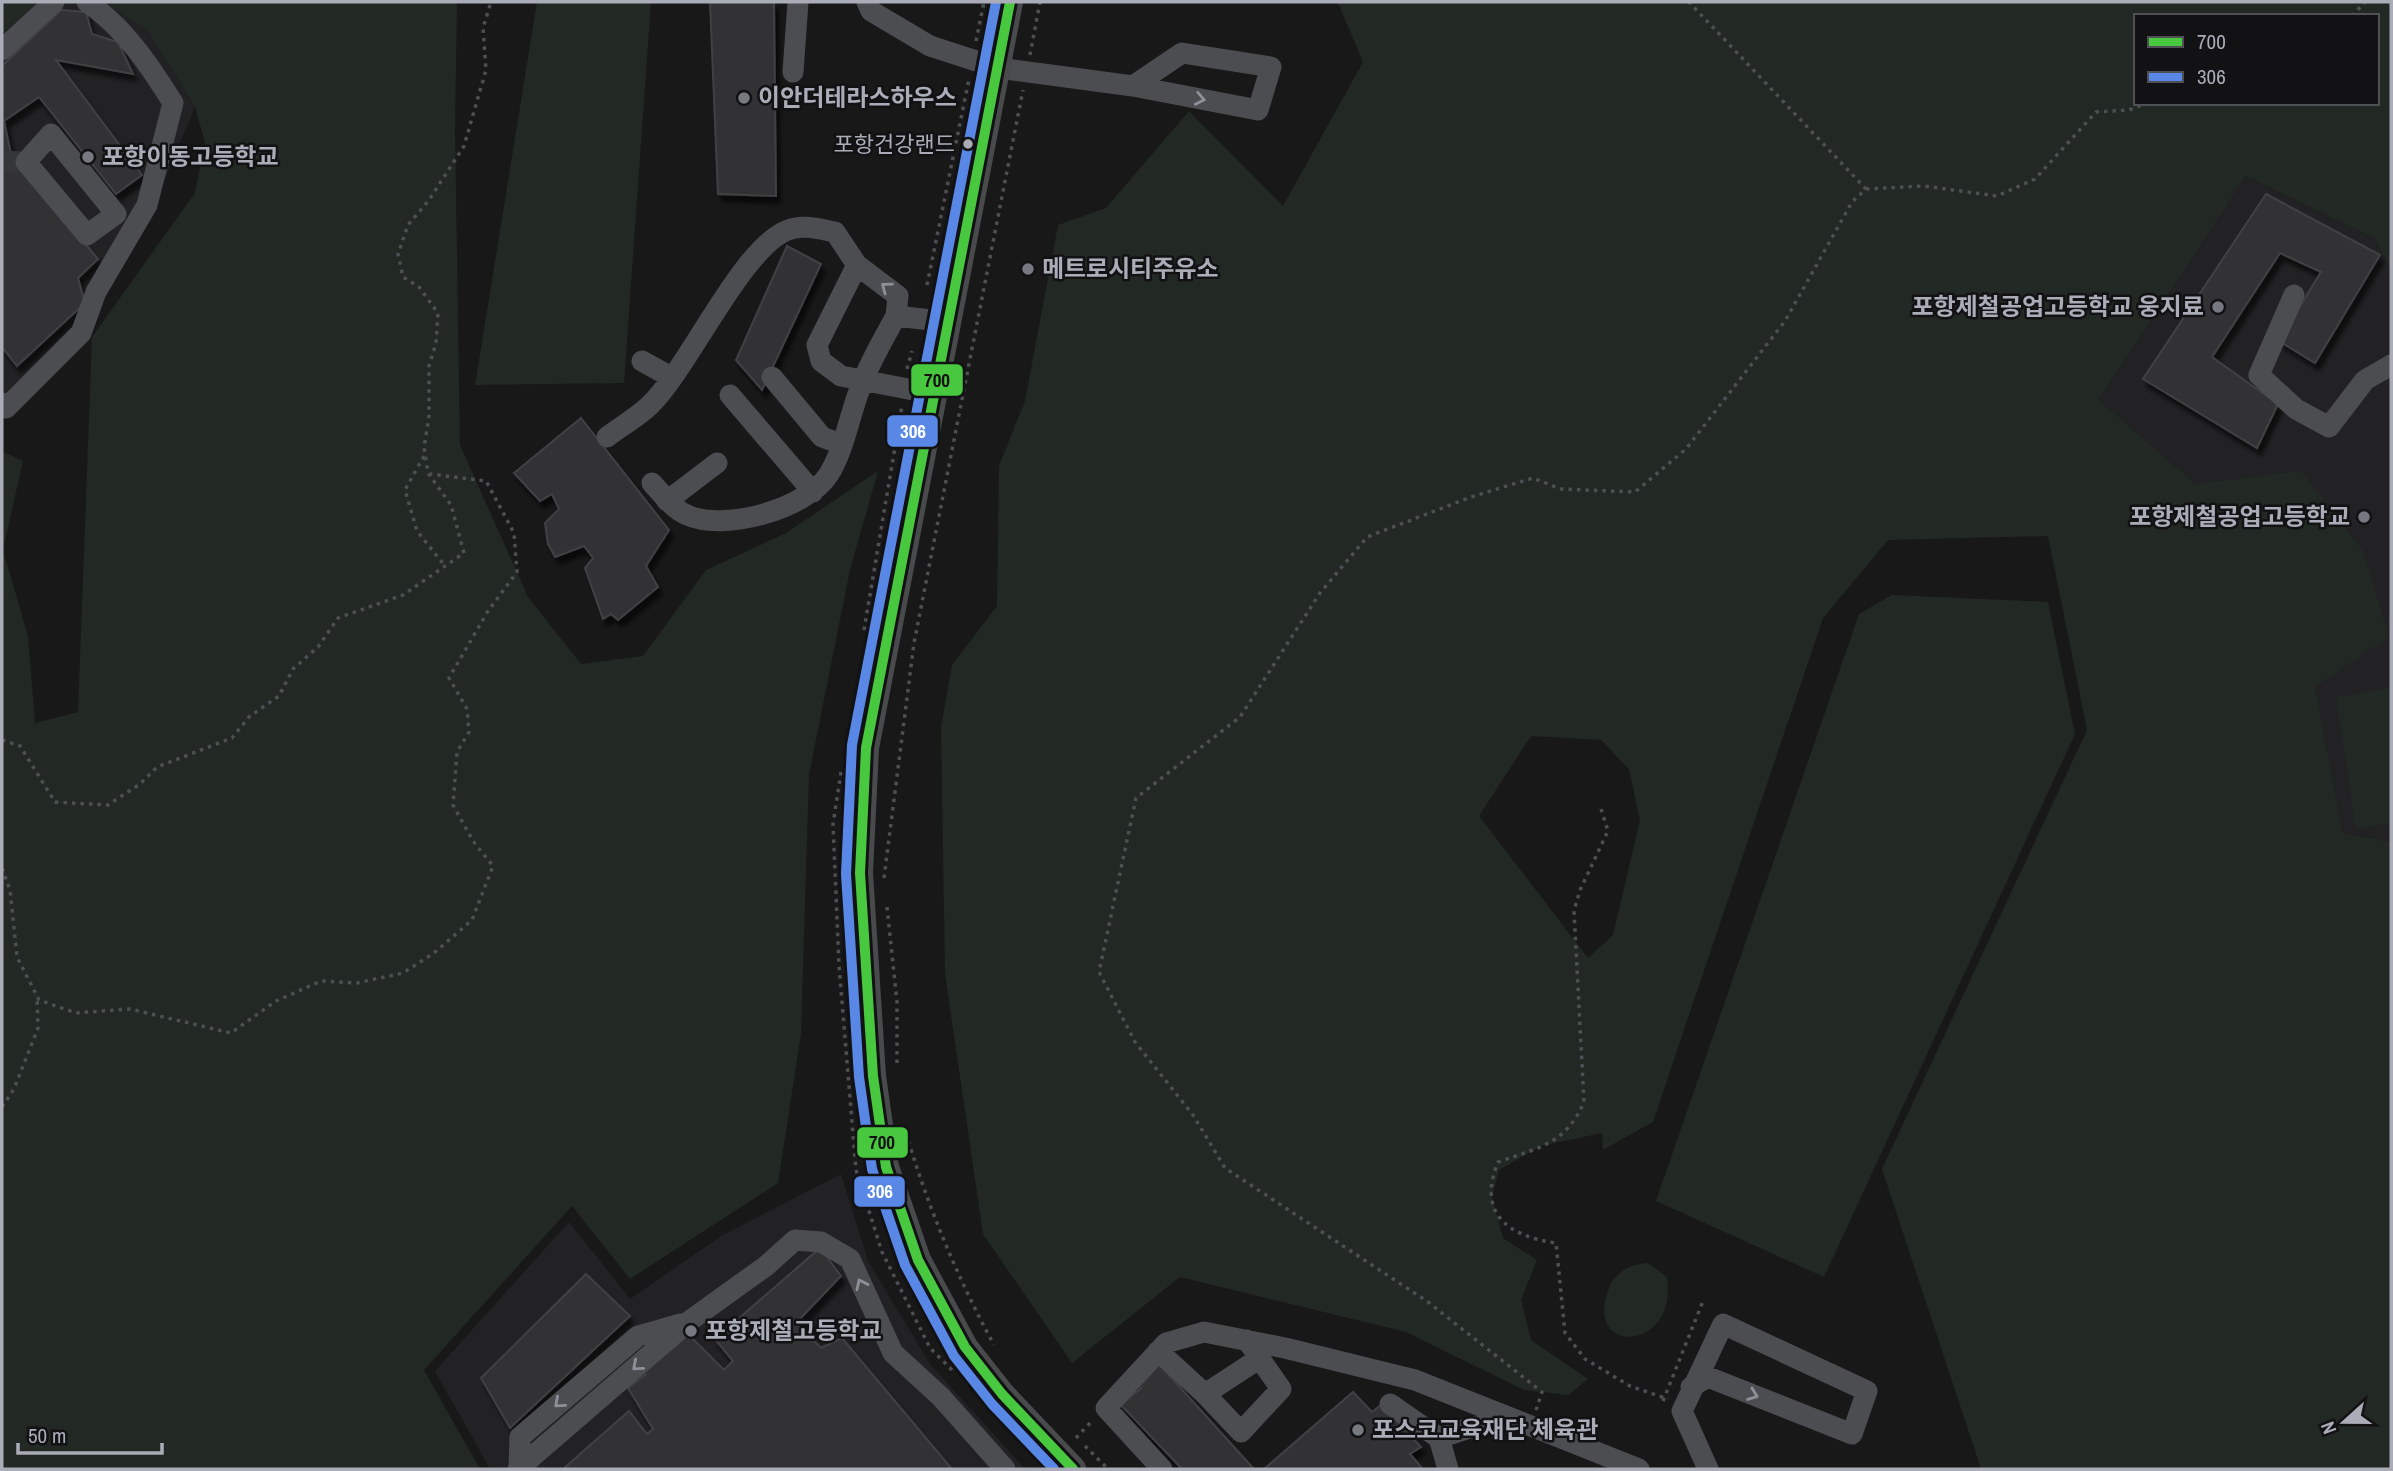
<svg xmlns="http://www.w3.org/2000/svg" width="2393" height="1471" font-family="'Archivo Narrow','Noto Sans KR',sans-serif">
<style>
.built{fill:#222224}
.green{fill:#222823;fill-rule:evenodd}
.building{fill:#323234;stroke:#404144;stroke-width:2;filter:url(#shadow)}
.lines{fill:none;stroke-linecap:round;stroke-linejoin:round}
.minor-tunnel{stroke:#353638;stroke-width:21;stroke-dasharray:21 10;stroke-linecap:butt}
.path{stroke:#4e4f52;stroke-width:3.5;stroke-dasharray:3.5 5;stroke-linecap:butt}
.minor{stroke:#4c4d50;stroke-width:21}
.major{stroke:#494a4c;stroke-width:26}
.bus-1-casing{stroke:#121214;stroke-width:16}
.bus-2-casing{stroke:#121214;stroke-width:16}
.bus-1{stroke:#47c83e;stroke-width:10}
.bus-2{stroke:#5887e6;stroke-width:10}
.oneway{stroke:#8e9099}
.poi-dot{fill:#777980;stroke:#121214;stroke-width:2.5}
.bus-dot{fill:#aaadb8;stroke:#121214;stroke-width:2.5}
.labels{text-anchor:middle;stroke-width:5;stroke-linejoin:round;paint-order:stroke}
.bus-label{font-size:22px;fill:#aaadb8;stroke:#121214;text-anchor:end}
.poi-label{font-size:24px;font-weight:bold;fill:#aaadb8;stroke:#121214;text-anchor:start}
.line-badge{stroke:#121214;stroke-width:2.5}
.badge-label{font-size:19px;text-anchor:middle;font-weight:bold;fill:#fff}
.pale-badge-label{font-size:19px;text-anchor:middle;font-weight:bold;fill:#111}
</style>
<defs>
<filter id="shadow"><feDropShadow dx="4" dy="7" stdDeviation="2" flood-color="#0009"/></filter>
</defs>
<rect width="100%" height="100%" fill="#181818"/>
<!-- built -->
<path class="built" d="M2 2H103L147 30 195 107 153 208 94 309 5 398 2 394Z
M2246 176 2375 239 2391 272V842L2343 833 2315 687 2389 636 2196 484 2099 400Z
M841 1174 868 1261 930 1364 1025 1469H490L435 1371 569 1222 630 1299 721 1236Z"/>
<!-- green -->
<path class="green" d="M2 2H40L2 34Z
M103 2H457L455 131 460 445 528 597 581 664 643 656 706 570 786 533 878 471 850 570 809 775 801 1034 778 1183 630 1279 572 1206 424 1370 480 1469H2V451L23 461 3 550 28 636 35 723 78 712 92 337 195 193 205 143 195 107 147 30Z
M537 2H651L624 383 475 385Z
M1335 2H2391V272L2375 239 2246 176 2099 400 2196 484 2301 471 2363 551 2389 637 2315 687 2343 833 2391 842V1469H1981L1882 1169 2087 730 2048 536 1888 540 1823 618 1653 1122 1603 1150 1602 1133 1541 1146 1499 1170 1492 1197 1503 1238 1537 1260 1521 1300 1531 1340 1588 1379 1568 1395 1524 1390 1406 1332 1180 1277 1072 1363 983 1234 945 974 941 727 952 665 997 606 999 466 1025 401 1058 225 1106 208 1189 111 1283 206 1363 62 1339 5ZM2136 16H2377V103H2136ZM1531 736 1601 740 1629 769 1640 820 1613 935 1588 958 1479 816Z
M1892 595 2048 602 2075 734 1824 1277 1656 1201 1859 614Z
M2391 688V823L2356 829 2336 697Z
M1648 1263 1667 1277C1679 1352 1582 1357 1609 1288 1616 1271 1631 1264 1648 1263Z"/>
<!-- building -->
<path class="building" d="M710 2H774L776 196 718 194Z
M61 10 86 12 92 34 118 42 133 74 56 60 142 175 116 194 39 97 4 121 11 154 98 259 78 278 85 303 17 366 2 347V66Z
M2266 194 2380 255 2315 363 2279 341 2321 272 2280 253 2212 357 2278 404 2257 448 2143 379Z
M787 246 821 264 762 390 736 360Z
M581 418 669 530 646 566 658 587 618 620 611 614 603 619 585 568 593 558 584 546 555 557 548 544 545 523 559 509 552 494 540 501 514 473Z
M820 1248 841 1276 796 1323 821 1348 842 1338 952 1469H563L629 1411 647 1434 653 1429 628 1388 645 1375 643 1370 673 1343 676 1346 687 1333 724 1370 733 1361 715 1339Z
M586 1274 630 1316 510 1428 481 1378Z
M1159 1364 1254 1469H1182L1121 1405 1141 1388 1137 1383Z
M1353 1392 1372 1412 1382 1404 1421 1447 1410 1454 1423 1469H1264Z"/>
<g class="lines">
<!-- minor-tunnel -->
<path class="minor-tunnel" d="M2 161 26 162"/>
<!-- path -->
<path class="path" d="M2352 16 2365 2
M976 41 984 2
M1030 55 1040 2
M1866 189 1924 186 1997 196 2035 179 2096 112 2129 110 2147 103
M927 285 969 79
M907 369 912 351
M424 456 405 490 417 531 445 566
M864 630 902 406
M2 740 20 746 55 802 108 805 140 784 157 767 232 738 249 717 279 696 293 669 318 647 338 618 403 595 464 553 451 505 428 473 424 447 429 417V366L436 343 438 313 419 287 403 277 398 254 408 225 429 200 464 146 486 70 483 28 491 2
M841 772 833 824 839 966 856 1170 882 1252 930 1348 953 1371
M1601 809 1608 831 1580 890 1574 911 1584 1102C1566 1144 1538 1148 1498 1162 1477 1213 1507 1236 1556 1243L1565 1333 1585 1359 1630 1386 1668 1399
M2 868 10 890 17 957 39 1000 76 1013 130 1009 231 1033 276 1001 321 981 357 983 403 973 434 953 472 920 493 866 473 841 453 805 457 752 469 732 467 709 449 678 488 611 517 572 514 533 486 481 430 474
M884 878 914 643 1023 90
M887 907 897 1002V1067
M2 1107 14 1089 38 1028 37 996
M906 1133C928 1207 957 1277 994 1345
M1663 1401 1703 1301
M1536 1410 1542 1392 1428 1302 1225 1168 1193 1115 1135 1042 1099 972 1136 798 1240 717 1320 593 1367 537 1471 497 1533 478 1561 489 1635 492 1686 449 1785 321 1852 202 1866 189 1689 2
M1076 1438 1092 1421
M1085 1446 1108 1469"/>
<!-- minor -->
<path class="minor" d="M867 2 871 11 930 46 998 68 1133 86 1258 110 1271 67 1182 53 1133 86
M2 50 54 2
M793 72 798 2
M51 134 116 214 87 235 26 162Z
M857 265 817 345 821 361 841 376 934 394
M2294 295 2259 375 2296 409 2329 427 2365 380 2391 365
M642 361 671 377
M772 377 822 437 841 444
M730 395 813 492
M2 403 6 408 81 333 96 292 147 205 173 103C150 66 124 27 87 2
M607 437C621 426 638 417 650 405 690 366 742 247 788 230 803 224 819 229 835 232L857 265 898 296 896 316
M652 483C662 494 673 509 687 515 724 532 807 509 829 474 845 448 850 412 862 383 871 360 884 338 896 316L948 322
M667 501 717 463
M1247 1340 1281 1389 1241 1432 1205 1394 1260 1358
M1158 1351 1205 1394
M1691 1387 1708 1377 1852 1434 1867 1391 1723 1324 1682 1411 1708 1469
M1390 1404 1439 1438
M518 1469 688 1322 766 1266 795 1240 821 1242 850 1259 893 1353 941 1397 1005 1469
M519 1469 520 1437 638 1336 680 1324
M1162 1469 1106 1408 1166 1343 1204 1332 1285 1348 1415 1380 1639 1469
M1448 1469 1439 1438 1506 1416"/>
<!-- major -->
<path class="major" d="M1010 2 866 748 860 873 873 1076 886 1167 918 1260 965 1347 1002 1394 1073 1469"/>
<!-- bus-1 casing -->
<g class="bus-1-casing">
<path id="bus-1" d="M1010 2 866 748 860 873 873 1076 886 1167 918 1260 965 1347 1002 1394 1073 1469"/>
</g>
<!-- bus-2 casing -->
<g class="bus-2-casing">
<path id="bus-2" d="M996 2 852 745 846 874 859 1077 872 1169 905 1265 954 1356 992 1404 1054 1469"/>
</g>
<!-- bus-1 -->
<use href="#bus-1" class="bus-1"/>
<!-- bus-2 -->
<use href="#bus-2" class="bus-2"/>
</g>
<!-- one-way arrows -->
<defs><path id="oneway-chevron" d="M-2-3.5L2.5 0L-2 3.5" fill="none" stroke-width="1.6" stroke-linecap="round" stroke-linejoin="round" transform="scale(1.75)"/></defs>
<g class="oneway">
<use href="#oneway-chevron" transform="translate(1200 99) rotate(11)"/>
<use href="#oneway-chevron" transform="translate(886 287) rotate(-143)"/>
<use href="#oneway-chevron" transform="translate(861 1284) rotate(-115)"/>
<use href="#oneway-chevron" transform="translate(637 1366) rotate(139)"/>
<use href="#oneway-chevron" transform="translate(1753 1395) rotate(21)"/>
<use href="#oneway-chevron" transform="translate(559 1403) rotate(139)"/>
</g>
<!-- markers -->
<g class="poi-dot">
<circle cx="744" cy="98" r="7"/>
<circle cx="88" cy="157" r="7"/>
<circle cx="1028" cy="269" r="7"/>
<circle cx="2218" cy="307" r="7"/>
<circle cx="2364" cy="517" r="7"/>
<circle cx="691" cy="1331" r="7"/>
<circle cx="1358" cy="1430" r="7"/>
</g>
<circle class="bus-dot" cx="968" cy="144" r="6"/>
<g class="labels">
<!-- bus labels -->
<g class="bus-label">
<text x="955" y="152">포항건강랜드</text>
</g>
<!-- poi labels -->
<g class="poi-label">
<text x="758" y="106">이안더테라스하우스</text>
<text x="102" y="165">포항이동고등학교</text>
<text x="1042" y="277">메트로시티주유소</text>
<text x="2204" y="315" text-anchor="end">포항제철공업고등학교 웅지료</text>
<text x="2350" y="525" text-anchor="end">포항제철공업고등학교</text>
<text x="705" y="1339">포항제철고등학교</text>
<text x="1372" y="1438">포스코교육재단 체육관</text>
</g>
</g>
<g class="line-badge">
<rect x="910" y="363" width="54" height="34" rx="7" fill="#47c83e"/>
<rect x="886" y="414" width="53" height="34" rx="7" fill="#5887e6"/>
<rect x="856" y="1126" width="53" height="33" rx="7" fill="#47c83e"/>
<rect x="853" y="1175" width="53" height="33" rx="7" fill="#5887e6"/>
</g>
<g class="badge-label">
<text x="913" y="438">306</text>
<text x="880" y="1198">306</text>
</g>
<g class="pale-badge-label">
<text x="937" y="387">700</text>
<text x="882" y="1149">700</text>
</g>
<!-- border -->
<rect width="2393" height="1471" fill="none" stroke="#aaadb8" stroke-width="7"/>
<!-- legend -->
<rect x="2134" y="14" width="245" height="91" fill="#121214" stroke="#4f5056" stroke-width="2"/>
<rect x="2148" y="37" width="35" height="10" fill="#47c83e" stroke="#4f5056" stroke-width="2"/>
<text x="2197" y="49" font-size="21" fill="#aaadb8">700</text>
<rect x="2148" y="72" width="35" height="10" fill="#5887e6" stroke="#4f5056" stroke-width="2"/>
<text x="2197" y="84" font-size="21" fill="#aaadb8">306</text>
<!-- north arrow -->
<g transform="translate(2344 1422) rotate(249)" stroke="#121214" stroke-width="5" paint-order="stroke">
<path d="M0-5L12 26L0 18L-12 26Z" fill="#aaadb8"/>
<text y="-10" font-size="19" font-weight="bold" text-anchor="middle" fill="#aaadb8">N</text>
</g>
<!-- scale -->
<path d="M18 1443v10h144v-10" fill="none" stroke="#aaadb8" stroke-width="3.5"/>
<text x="28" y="1443" font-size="21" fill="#aaadb8" stroke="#121214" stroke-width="5" paint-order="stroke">50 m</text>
</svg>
